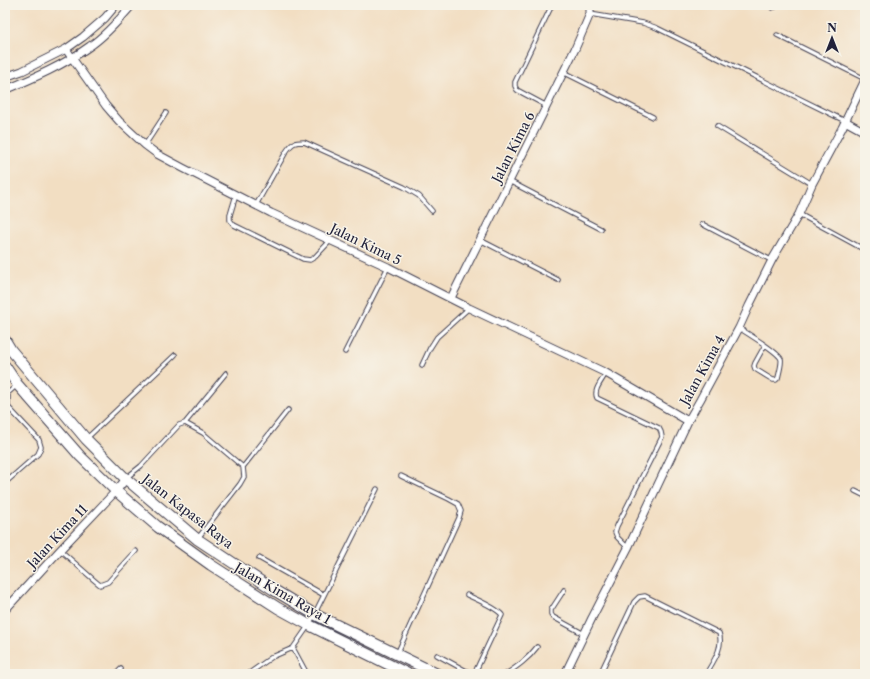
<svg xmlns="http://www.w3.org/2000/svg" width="870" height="679" font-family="'Libre Caslon Text',serif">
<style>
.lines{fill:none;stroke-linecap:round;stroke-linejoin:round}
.service-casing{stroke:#413e4f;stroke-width:5.5}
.minor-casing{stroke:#413e4f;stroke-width:9}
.secondary-casing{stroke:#413e4f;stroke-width:12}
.service{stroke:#fff;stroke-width:3.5}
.minor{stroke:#fff;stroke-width:7}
.secondary{stroke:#fff;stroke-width:10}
.labels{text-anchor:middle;stroke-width:3;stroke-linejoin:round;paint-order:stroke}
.street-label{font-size:13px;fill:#22223b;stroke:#f7f3e8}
</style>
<rect width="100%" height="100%" fill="#f7f3e8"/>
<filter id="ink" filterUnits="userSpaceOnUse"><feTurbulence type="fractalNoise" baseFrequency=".025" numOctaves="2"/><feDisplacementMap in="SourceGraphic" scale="8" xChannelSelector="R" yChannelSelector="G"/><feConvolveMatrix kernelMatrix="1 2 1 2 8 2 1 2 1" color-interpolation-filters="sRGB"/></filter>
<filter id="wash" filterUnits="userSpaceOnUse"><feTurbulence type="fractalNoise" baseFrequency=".012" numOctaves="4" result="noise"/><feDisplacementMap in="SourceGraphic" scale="16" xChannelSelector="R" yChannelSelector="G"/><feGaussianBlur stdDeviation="0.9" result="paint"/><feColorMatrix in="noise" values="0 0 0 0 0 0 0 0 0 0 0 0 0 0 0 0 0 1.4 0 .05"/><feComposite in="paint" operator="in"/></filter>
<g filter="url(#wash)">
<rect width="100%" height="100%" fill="#f2dec2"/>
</g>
<g filter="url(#ink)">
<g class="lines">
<!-- service casing -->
<g class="service-casing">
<path id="service" d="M772 8 781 5
M590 14 643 23 657 28 845 121
M777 35 865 79
M563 72 653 117
M547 106 517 90 515 86V82L552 5
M717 126 812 184
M145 145 166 113
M509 181 601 229
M236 195 230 215V220L234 225 303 259 310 260 315 257 331 240
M256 205 286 152C292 143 294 142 304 142L404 187 419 196 432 211
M799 214 865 250
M702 224 771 260
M480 240 558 280
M739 328C747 333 778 352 781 359 782 363 779 374 778 378L776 380H773L755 369 754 366 755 363 765 345
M345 352 388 267
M422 365 430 348 437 337 469 308
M606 373C602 381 593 390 597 398L659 428 661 432 662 437 617 526 615 532 617 537 628 548
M185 423 226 373
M87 438 175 355
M243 467 288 410
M126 478 141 466 179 425 185 423 203 433 243 467 244 477 240 484 198 538
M5 483 38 454 41 447 39 440 8 407V393L17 385
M855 491 865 496
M60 550 94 580 100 585 108 582 136 551
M259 558 324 595
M564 590 551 610V614L553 617 584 634
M293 648 306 672
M397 654 459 518 461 511 458 504 449 499 401 476
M437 655 470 673C475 673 476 670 478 666L502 615C497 608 476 599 467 595
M116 674 121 669
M248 674 272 657 293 648 309 625 377 489
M506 674C518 666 528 659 537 647
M600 674 634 602 639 597 645 596 719 633C724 647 713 662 706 674"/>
</g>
<!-- minor casing -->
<g class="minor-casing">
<path id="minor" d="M66 49 72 58 106 106 119 121 145 145 157 154 183 168 271 213 388 267 469 308 606 373 688 421
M5 77 22 71 66 49 83 37 105 18 116 5
M5 90C34 78 64 65 90 46 105 36 120 19 132 5
M845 121 865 132
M451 298 575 49 590 14V5
M5 610 60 550 116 491 126 479
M565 674 592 618 628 548 688 421 700 400 739 328 749 306 772 260 799 214 812 184 842 128 865 80"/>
</g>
<!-- secondary casing -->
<g class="secondary-casing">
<path id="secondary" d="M5 340 11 350 86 439 126 479 197 539 274 590 314 614 437 674
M5 366 17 384 80 456 116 491 158 527 211 565 278 608 309 625 408 674"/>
</g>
<!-- service -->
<use href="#service" class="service"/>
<!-- minor -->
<use href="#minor" class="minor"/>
<!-- secondary -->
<use href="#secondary" class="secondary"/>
</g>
</g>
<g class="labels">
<!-- street labels -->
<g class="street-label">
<text transform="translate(513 147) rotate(-63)" y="5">Jalan Kima 6</text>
<text transform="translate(366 244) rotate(26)" y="5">Jalan Kima 5</text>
<text transform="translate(702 370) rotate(-61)" y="5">Jalan Kima 4</text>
<text transform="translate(188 511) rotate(38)" y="5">Jalan Kapasa Raya</text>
<text transform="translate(57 536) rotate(-47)" y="5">Jalan Kima 11</text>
<text transform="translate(283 593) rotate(30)" y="5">Jalan Kima Raya 1</text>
</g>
</g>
<!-- margin -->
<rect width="870" height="679" fill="none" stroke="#f7f3e8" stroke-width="20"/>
<!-- north arrow -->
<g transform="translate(832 38)" stroke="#f7f3e8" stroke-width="3" paint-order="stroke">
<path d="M0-3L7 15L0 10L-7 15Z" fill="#22223b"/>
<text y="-6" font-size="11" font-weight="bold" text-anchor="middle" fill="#22223b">N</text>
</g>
</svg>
